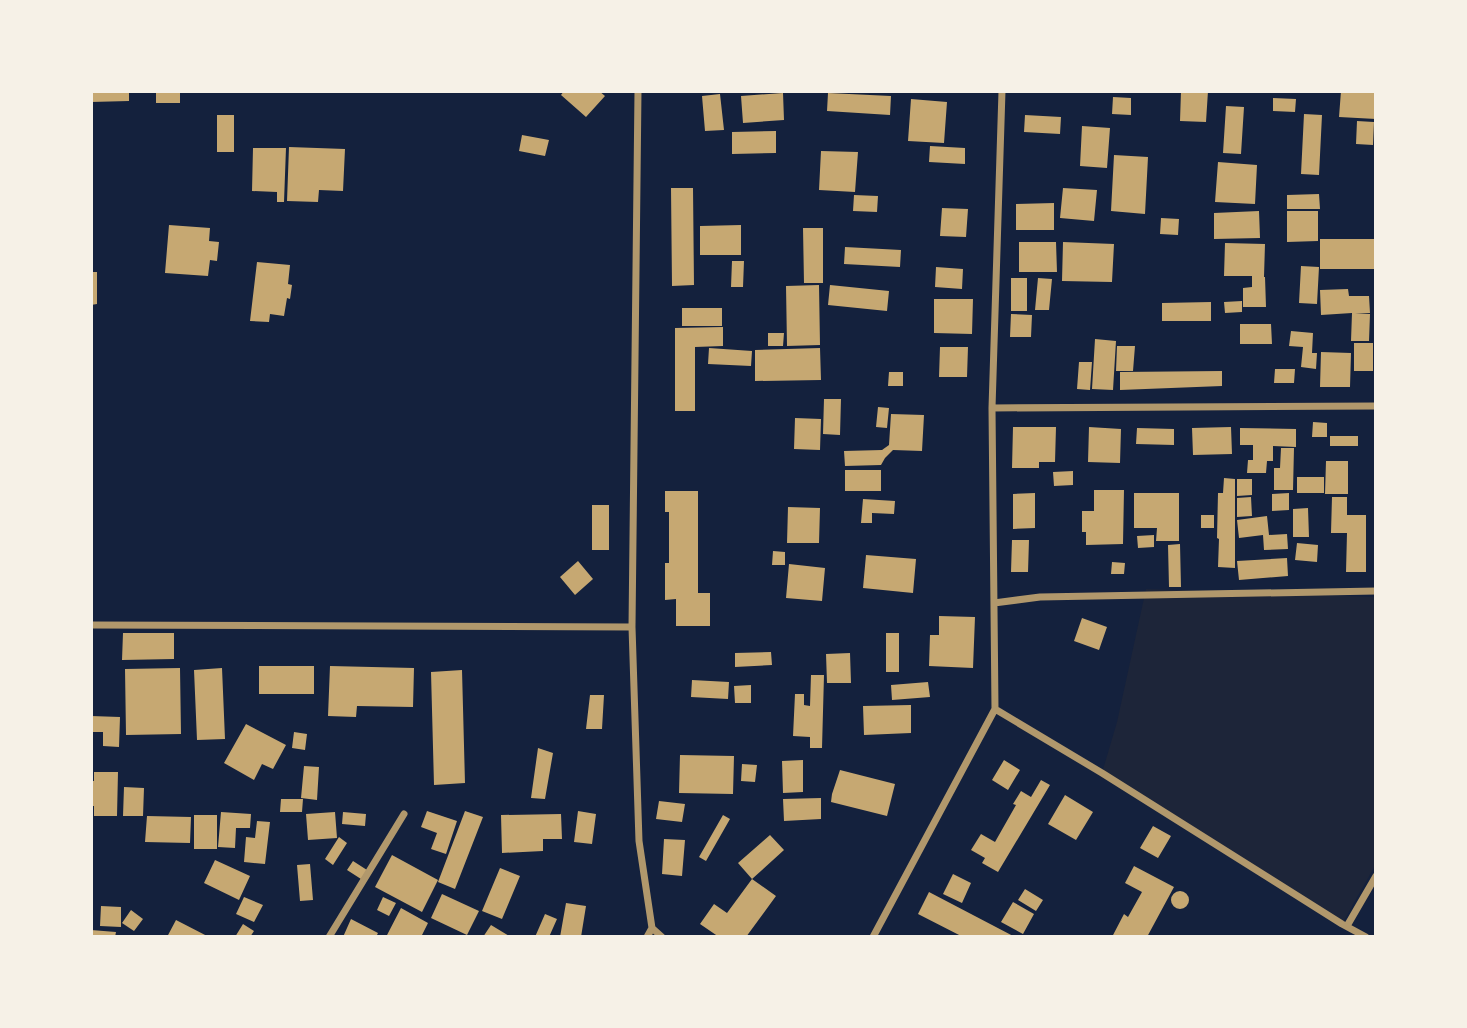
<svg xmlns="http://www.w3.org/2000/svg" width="1467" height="1028" font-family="'Varela Round',sans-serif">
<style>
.green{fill:#1d2539}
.building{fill:#c6a872}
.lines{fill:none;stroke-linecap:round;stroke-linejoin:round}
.minor{stroke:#b1986c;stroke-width:7}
</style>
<rect width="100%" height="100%" fill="#14213d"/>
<!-- green -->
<path class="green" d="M1146 589 1376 597V864L1342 924 1102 773 1117 722Z"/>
<!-- building -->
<path class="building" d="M91 91H129V101L91 102Z
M156 91H180V103H156Z
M564 91H599L605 96 586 117 561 95Z
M1181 91H1208L1206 122 1180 121Z
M1341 91H1376V119L1339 117Z
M783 93 784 120 743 123 741 96Z
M828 93 891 96 890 115 827 111Z
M720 94 724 130 705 131 702 96Z
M1113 97 1131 98V115L1112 114Z
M1273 98 1296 99 1295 112 1273 111Z
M911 99 947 102 944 143 908 141Z
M1226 106 1244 107 1241 154 1223 153Z
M1304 114 1322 115 1319 175 1301 174Z
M217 115H234V152H217Z
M1025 115 1061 117 1060 134 1024 132Z
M1357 121 1374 122 1373 145 1356 144Z
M1082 126 1110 128 1107 168 1080 166Z
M776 131V153L732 154V132Z
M522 135 549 140 545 156 519 151Z
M930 146 965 148V164L929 162Z
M289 147 345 149 343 191 319 190 318 202 287 201Z
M253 148H286L284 202H277V192L252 191Z
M821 151 858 152 855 192 819 190Z
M1114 155 1148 157 1145 214 1111 211Z
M1218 162 1257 165 1255 204 1215 202Z
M671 188H693L694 285 672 286Z
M1063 188 1097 190 1094 221 1060 218Z
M1319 194 1320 209H1287V195Z
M854 195 878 196 877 212 853 211Z
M1054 203V230H1016V204Z
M942 208 968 209 966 237 940 236Z
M1259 211 1260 238 1214 239V213Z
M1287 211H1318V241L1287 242Z
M1161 218 1179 219 1178 235 1160 234Z
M169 225 210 228 209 241 219 242 217 261 210 260 208 276 165 273Z
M741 225V255H700V226Z
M803 228H823V283H804Z
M1320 239H1375V269H1320Z
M1019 242H1056L1057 272H1019Z
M1063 242 1114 244 1112 282 1062 281Z
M1225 243 1265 244 1264 277H1265L1266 307H1243V288L1252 287V276H1224Z
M845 247 901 250 900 267 844 264Z
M732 261H744L743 287H731Z
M257 262 290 265 288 284 292 285 290 299 287 298 284 316 270 314 269 322 250 321Z
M1301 266 1319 267 1317 304 1299 303Z
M936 267 963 269 962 289 935 287Z
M91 272H97V304L91 305Z
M1011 278H1027V311H1011Z
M1038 278 1052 279 1049 310H1035Z
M819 285 820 345 787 346 786 286Z
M830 285 889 291 887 311 828 305Z
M1348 289 1349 296H1369L1370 313H1355L1370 314 1369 341H1351L1352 313 1321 315 1320 290Z
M934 299H973L972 334 934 333Z
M1242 301V312L1225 313 1224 302Z
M1211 302V321H1162V303Z
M682 308H722V326H682Z
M1011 314 1032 315 1031 337H1010Z
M1240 324H1271L1272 344H1240Z
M723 327V346L695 347V411H675V328Z
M1291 331 1313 333 1312 353H1317L1316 369 1301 367 1303 347 1289 346Z
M768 333H784L783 346H768Z
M1095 339 1116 341 1113 390 1092 389Z
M1354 343H1373V371H1354Z
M1117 346H1135L1133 371H1116Z
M940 347H968L967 377H939Z
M709 348 752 351 751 366 708 364Z
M820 348 821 380 755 381V350Z
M1321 352 1351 353 1350 387H1320Z
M1079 362H1092L1090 390 1077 389Z
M1275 369H1295L1294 383H1274Z
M1222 371V386L1120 390V372Z
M889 372H903V386H888Z
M824 399H841L840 435 823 434Z
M878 407 889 408 887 428 876 427Z
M891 414 924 415 922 451 893 450 885 458 881 465 845 466 844 451 882 450 889 445Z
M795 418 821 419 820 450 794 449Z
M1313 422 1327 423V437H1312Z
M1013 427H1056L1055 462H1039V468H1012Z
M1089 427 1121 429 1120 463 1088 462Z
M1231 427 1232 454 1193 455 1192 428Z
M1137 428 1174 429V445L1136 444Z
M1240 428 1296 429V447L1273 446V461H1267L1266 473H1247L1248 460H1253V445H1240Z
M1330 436H1358V446H1330Z
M1281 448H1294L1293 490H1274V468H1280Z
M1326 461H1348V494H1325Z
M845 470H881V491H845Z
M1073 471V485L1054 486 1053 472Z
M1297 477H1324V493H1297Z
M1224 478 1235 479V568L1218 567 1219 539 1217 538 1218 493H1223Z
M1237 479H1252V495L1237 496Z
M1094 490H1124L1123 544 1086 545V532H1082V511H1094Z
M665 491H698V593H710V626H676V599L665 600V563H669V512H665Z
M1035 493V528L1013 529V494Z
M1134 493H1179V541H1156L1157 528H1134Z
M1289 493V510L1272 511V494Z
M1251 497 1252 516 1237 517V498Z
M1332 497H1347V515H1366V572H1346L1347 533H1331Z
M863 499 895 501 894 514 872 513V523H861Z
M592 505H609V550H592Z
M788 507 820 508 819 543H787Z
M1308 508 1309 537H1293V509Z
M1201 515H1214V528H1201Z
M1267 516 1269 535 1287 534 1288 549 1264 550 1263 535 1239 538 1237 520Z
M1154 535V547L1138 548 1137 536Z
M1012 540H1029L1028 572H1011Z
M1297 543 1318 545 1317 562 1295 560Z
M1180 544 1181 587H1169L1168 545Z
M773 551 785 552V565H772Z
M866 555 916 559 913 593 863 588Z
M1287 558 1288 576 1239 580 1237 561Z
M578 561 593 579 575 595 560 577Z
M1112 562 1125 563 1124 574H1111Z
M789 564 825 568 822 601 786 598Z
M939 616 975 617 973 668 929 666 930 635H939Z
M1082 618 1107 627 1099 650 1074 641Z
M123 633H174V659L122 660Z
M886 633H899V672H886Z
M771 652 772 665 735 667V653Z
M850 653 851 683H827L826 654Z
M259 666H314V694H259Z
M330 666 414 668 413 707 357 706 356 717 328 716Z
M180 668 181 734 126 735 125 669Z
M222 668 225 739 197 740 194 670Z
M462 670 465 783 434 785 431 672Z
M811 675H824L822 748H810V737L793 736 795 694H804V705L810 706Z
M692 680 729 682 728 699 691 697Z
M928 682 930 697 892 700 891 685Z
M751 685V703H735L734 686Z
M590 695H604L602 729H586Z
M911 705V733L864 735 863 706Z
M91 716 120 717 119 747 103 746V732H91Z
M246 724 286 745 273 769 262 764 254 780 224 763Z
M294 732 307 734 305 750 292 748Z
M538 748 553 753 545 799 531 798Z
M680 755 734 756 733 794 679 793Z
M803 760V792L783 793 782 761Z
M1004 760 1020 770 1008 790 992 780Z
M742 764 757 765 755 782 741 781Z
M304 766 319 767 317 800 301 798Z
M840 770 895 784 887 816 831 802 832 794Z
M94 772H118L117 816H94V806H91V781H94Z
M1041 780 1050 785 998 872 982 863 985 858 971 850 981 834 995 842 1016 805 1013 804 1021 791 1031 797Z
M124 787 144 788 143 816H123Z
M1065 795 1093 812 1076 840 1048 824Z
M821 798V819L784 821 783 799Z
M281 799H303L302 812H280Z
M659 801 685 804 682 822 656 819Z
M427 811 457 821 446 854 431 849 437 833 421 827Z
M465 811 483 817 455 889 438 882Z
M578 811 596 814 592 844 574 842Z
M221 812 251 814 250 828H236L235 848 218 847Z
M335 812 337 838 308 840 306 814Z
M343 812 366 814 365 826 342 824Z
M561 814 562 839H543V851L502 853 501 815Z
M194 815H217V849H194Z
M723 815 730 819 706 861 699 857Z
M147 816 191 817 190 843 145 842Z
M257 821 270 822 265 864 244 862 246 837 255 838Z
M1153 826 1171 836 1158 858 1140 848Z
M770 835 784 850 752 879 738 863Z
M339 837 347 843 333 865 325 859Z
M664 839 685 840 682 876 662 874Z
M392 855 438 880 422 912 375 887Z
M215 860 250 876 239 900 204 883Z
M353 861 367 870 361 879 347 870Z
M310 864 313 900 300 901 297 865Z
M1134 866 1174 887 1147 937H1112L1124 914 1128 917 1142 892 1125 883Z
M500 868 520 876 502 919 482 911Z
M953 874 971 883 962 903 943 894Z
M752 879 776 896 746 937H719L700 924 714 904 727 913Z
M1025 889 1043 900 1036 911 1018 900Z
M1171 900a9 9 0 1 1 18 0a9 9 0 1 1-18 0Z
M929 892 1015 937H963L918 914Z
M442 894 479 911 467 935 431 918Z
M244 897 263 905 254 922 236 914Z
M383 897 396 903 389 916 377 910Z
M1013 902 1034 914 1023 934 1001 922Z
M566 903 586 906 581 937H560Z
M101 906 121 907V927L100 926Z
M401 908 428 923 421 937H386Z
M131 910 143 919 134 931 122 923Z
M545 914 557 919 549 937H535Z
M351 919 378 933 376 937H343Z
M176 920 209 937H167Z
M243 924 254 931 250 937H235Z
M491 925 511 937H483Z
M91 930 116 932 115 937H91Z"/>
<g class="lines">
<!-- minor -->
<path class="minor" d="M638 91 632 627 639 841 652 928 647 937
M992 408 1376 406
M994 603 1040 597 1376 591
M91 625 632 627
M995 709 1102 773 1342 924 1366 937
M1347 926 1376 876
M652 928 662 937
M329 937 404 814
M873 937 995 709 992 408 1002 91"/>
</g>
<!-- border -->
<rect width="1467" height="1028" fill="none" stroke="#f6f1e7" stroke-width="186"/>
</svg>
